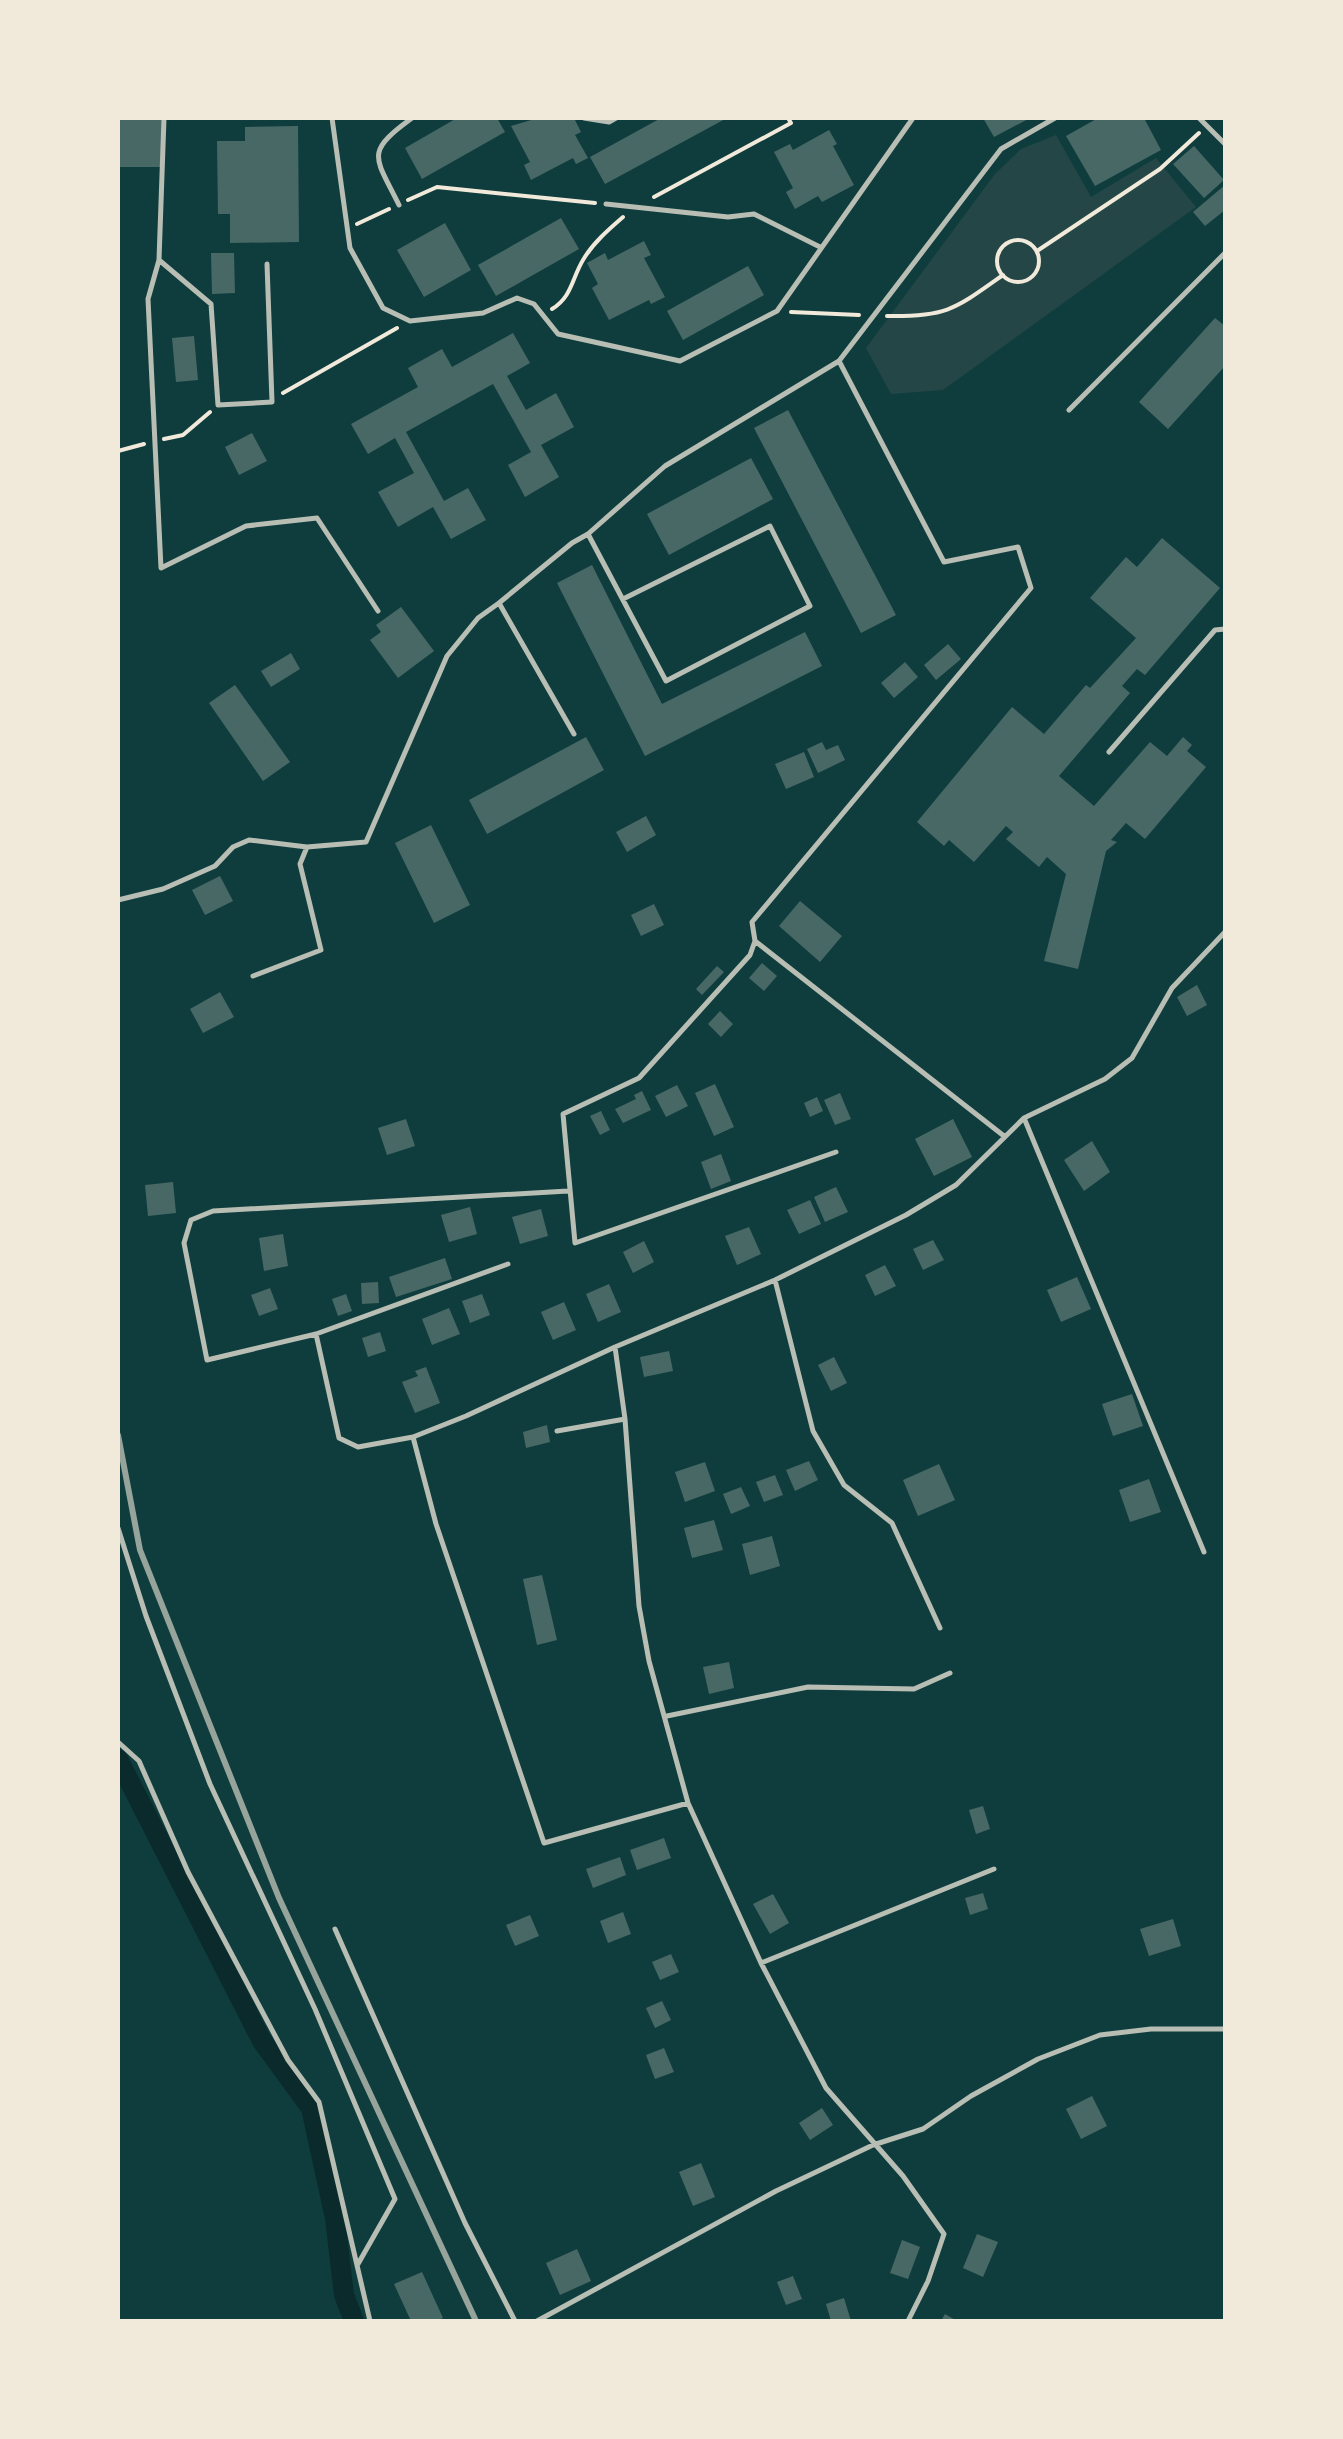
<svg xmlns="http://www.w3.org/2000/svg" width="1343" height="2439" font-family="Ubuntu,sans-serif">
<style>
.green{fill:#244646}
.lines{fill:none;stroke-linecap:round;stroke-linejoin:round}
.canal{stroke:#0a2a2b;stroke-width:20}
.building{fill:#486865}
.path{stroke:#f1e9da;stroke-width:4}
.service{stroke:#b8beb3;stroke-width:5}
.rail{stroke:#97a49c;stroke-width:6}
</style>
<rect width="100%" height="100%" fill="#0f3d3e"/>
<!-- green -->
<path class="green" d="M1056 135 1091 197 1156 158 1196 207 943 390 891 394 866 348 995 174 1021 149Z"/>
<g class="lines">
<!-- canal -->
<path class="canal" d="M118 1759 262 2041 311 2108 335 2218 344 2295 354 2321"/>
</g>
<!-- building -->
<path class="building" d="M118 118H162L161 167H118Z
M457 118H497L505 132 422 179 405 148Z
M538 118H574L581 132 575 135 588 158 576 164 573 158 531 180 524 165 530 162 511 126Z
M661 118H727L605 184 590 157Z
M983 118H1030L994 137Z
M1098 118H1144L1161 150 1095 186 1066 136Z
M298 126 299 242 230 243V214H218L217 141H245V127Z
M829 130 837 144 833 146 854 185 822 202 818 196 795 209 786 192 793 188 774 152 790 144 793 150Z
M1194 146 1224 180 1204 198 1173 164Z
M1225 185V210L1205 226 1193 212Z
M561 218 579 249 496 296 478 265Z
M445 223 471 270 424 297 397 250Z
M644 241 651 255 644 258 665 297 651 304 649 300 609 320 592 288 598 284 587 263 605 253 608 260Z
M211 253H234L235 293 212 294Z
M748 266 764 295 683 340 667 311Z
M1215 318 1225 326V366L1168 429 1139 402Z
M513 333 530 363 507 376 526 410 556 393 574 427 541 445 559 477 525 497 508 465 531 452 493 384 406 432 444 501 468 488 486 520 451 539 433 507 398 527 378 492 414 473 395 438 368 454 351 424 418 387 408 368 442 349 452 367Z
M194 336 198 380 176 382 172 338Z
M788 410 896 615 861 633 754 428Z
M252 433 267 461 239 475 225 447Z
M751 458 773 499 669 555 647 514Z
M1162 538 1220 588 1145 675 1137 669 1122 686 1130 693 1059 776 1094 806 1150 742 1167 756 1183 737 1192 745 1187 751 1206 767 1145 839 1126 823 1111 840 1117 842 1106 851 1078 969 1044 961 1066 874 1047 857 1039 867 1006 839 1013 832 1006 826 974 862 949 840 944 846 917 822 1012 707 1044 734 1086 685 1090 688 1136 638 1090 598 1126 557 1137 567Z
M592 565 662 704 805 632 822 666 645 756 557 583Z
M401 607 434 651 398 678 370 640 381 632 376 625Z
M948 644 961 659 936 680 924 665Z
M291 653 300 669 271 687 261 671Z
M905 662 918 677 894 698 881 683Z
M235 685 290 762 263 781 209 703Z
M586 737 604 770 487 834 469 800Z
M822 742 826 750 838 745 845 760 818 773 807 749Z
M804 752 814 777 786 789 775 764Z
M646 816 656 835 627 852 616 832Z
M431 825 470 905 434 923 395 843Z
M220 876 233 901 205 915 192 890Z
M800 901 842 936 820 962 779 926Z
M654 904 664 925 641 936 631 915Z
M762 963 777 976 764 991 749 978Z
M717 966 724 972 702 995 696 989Z
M1197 985 1207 1005 1187 1016 1177 997Z
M220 992 234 1017 203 1033 190 1009Z
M720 1011 733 1024 721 1037 708 1024Z
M715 1084 734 1127 714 1136 695 1093Z
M677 1085 688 1106 666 1117 655 1096Z
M642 1091 651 1110 623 1123 615 1109 636 1099 634 1095Z
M840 1093 851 1119 835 1125 824 1100Z
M817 1097 823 1111 810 1117 804 1103Z
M601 1111 610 1130 600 1135 590 1116Z
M406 1119 415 1146 387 1155 378 1128Z
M953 1119 972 1157 934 1176 915 1139Z
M1092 1141 1110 1172 1084 1191 1064 1160Z
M721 1154 731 1181 711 1189 701 1162Z
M173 1182 176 1213 148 1216 145 1185Z
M836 1187 848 1212 825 1222 814 1197Z
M810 1200 821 1224 799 1234 787 1210Z
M470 1207 477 1234 449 1242 441 1215Z
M541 1209 548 1236 520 1244 512 1217Z
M749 1227 761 1254 737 1265 725 1236Z
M283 1234 288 1266 264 1271 259 1238Z
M933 1240 944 1260 923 1270 913 1249Z
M644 1241 654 1262 633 1273 623 1252Z
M445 1258 452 1279 396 1297 389 1277Z
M885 1265 896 1286 875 1296 865 1275Z
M1077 1277 1091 1309 1061 1322 1047 1290Z
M378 1282 379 1303 362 1304 361 1283Z
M609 1284 621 1312 598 1322 586 1294Z
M270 1288 278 1309 259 1316 251 1295Z
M346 1294 352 1311 338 1316 332 1299Z
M482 1294 490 1315 470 1323 462 1301Z
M564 1302 576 1330 553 1340 541 1312Z
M449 1308 460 1334 432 1345 422 1319Z
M380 1332 386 1351 368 1357 362 1338Z
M669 1351 673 1371 644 1377 640 1357Z
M834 1357 847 1383 831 1391 818 1365Z
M426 1367 440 1403 415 1413 402 1382 418 1376 415 1371Z
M1132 1394 1143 1426 1113 1436 1102 1404Z
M547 1425 550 1442 526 1448 523 1432Z
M809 1461 818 1480 795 1491 786 1470Z
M705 1462 715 1491 685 1502 675 1472Z
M939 1464 955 1500 918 1516 903 1480Z
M775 1475 783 1495 764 1502 756 1482Z
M1149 1479 1161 1512 1130 1522 1119 1490Z
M741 1487 750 1506 731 1514 723 1494Z
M714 1520 723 1550 692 1558 684 1528Z
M772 1536 780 1566 750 1575 742 1544Z
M542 1575 557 1640 537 1645 523 1579Z
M729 1662 734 1688 709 1694 703 1667Z
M983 1806 990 1829 976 1834 969 1810Z
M664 1838 671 1858 637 1870 630 1850Z
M620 1857 626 1875 593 1888 586 1869Z
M983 1893 988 1909 970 1915 965 1898Z
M773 1894 789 1923 770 1934 753 1904Z
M623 1912 631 1934 608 1943 600 1921Z
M530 1915 539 1936 515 1946 506 1925Z
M1173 1919 1181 1946 1149 1956 1140 1929Z
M671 1954 679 1972 660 1980 652 1962Z
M662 2001 671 2020 655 2028 646 2008Z
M664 2048 674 2072 655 2079 646 2055Z
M1092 2096 1107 2126 1081 2139 1066 2109Z
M822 2108 833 2125 810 2140 799 2123Z
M701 2163 715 2197 693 2206 679 2172Z
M977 2234 998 2242 983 2277 963 2268Z
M902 2240 920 2247 908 2279 890 2273Z
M577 2249 591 2281 560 2295 546 2263Z
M422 2272 443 2318 436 2321H411L394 2284Z
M793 2276 802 2299 786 2305 777 2282Z
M844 2298 851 2321H831L826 2304Z
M945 2314 957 2321H941Z"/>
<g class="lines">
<!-- path -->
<path class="path" d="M654 197 791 123 788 118
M408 200 437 187 595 203
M357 224 389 209
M997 261a21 21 0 1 1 42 0a21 21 0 1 1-42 0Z
M1037 251 1160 169 1199 133
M552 309C572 297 572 278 583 260 593 243 608 230 623 217
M791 312 859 315
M887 316C947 317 955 309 1003 275
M283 393 397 328
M164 439 183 435 210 412
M118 451 144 444"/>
<!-- service -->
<path class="service" d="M164 118 159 260 148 299 161 568 246 526 317 518 378 611
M332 118 350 248 383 308 410 321 483 313 517 298 534 304 558 334 680 361 777 311 913 118
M584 118 609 122 616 118
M1199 118 1225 144
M606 204 728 217 754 214 820 247
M399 205C375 156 364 153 412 118
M159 260 211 304 218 405 272 402 267 264
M1069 410 1225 253
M588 534 666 681 810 606 770 526 623 599
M574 734 499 603 572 543 588 534 665 466 839 361 1001 149 1055 118
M1109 752 1215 630 1225 629
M118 900 163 889 215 866 233 847 249 840 307 847 366 842 447 656 478 618 499 603
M755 941 1004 1136
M253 976 321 950 300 864 307 847
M1024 1118 1204 1552
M836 1152 575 1243 563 1114 639 1078 750 955 755 941 752 922 1031 588 1018 547 944 562 839 361
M508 1264 316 1334 207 1360 184 1243 191 1220 213 1211 568 1191
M775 1280 813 1431 844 1485 892 1523 940 1628
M316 1334 339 1438 358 1447 413 1437 466 1416 615 1347 775 1280 906 1215 956 1185 1024 1118 1105 1079 1132 1058 1172 988 1225 932
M615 1347 625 1419 639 1606 649 1661 688 1803 761 1963 826 2088 903 2176 944 2234 928 2281 908 2321
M557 1431 625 1419
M413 1437 436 1524 544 1843 688 1803
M118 1528 146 1616 210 1784 315 2009 395 2199 358 2264
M667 1716 808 1687 914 1689 950 1673
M118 1742 139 1761 188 1872 288 2060 319 2102 370 2321
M335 1929 465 2223 515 2321
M761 1963 994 1869
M537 2321 776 2191 873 2145 923 2129 971 2096 1038 2059 1100 2035 1151 2029H1225"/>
<!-- rail -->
<path class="rail" d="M118 1435 140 1550 279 1898 476 2321"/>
</g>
<!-- border -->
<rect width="1343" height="2439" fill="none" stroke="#f1e9da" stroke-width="240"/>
</svg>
